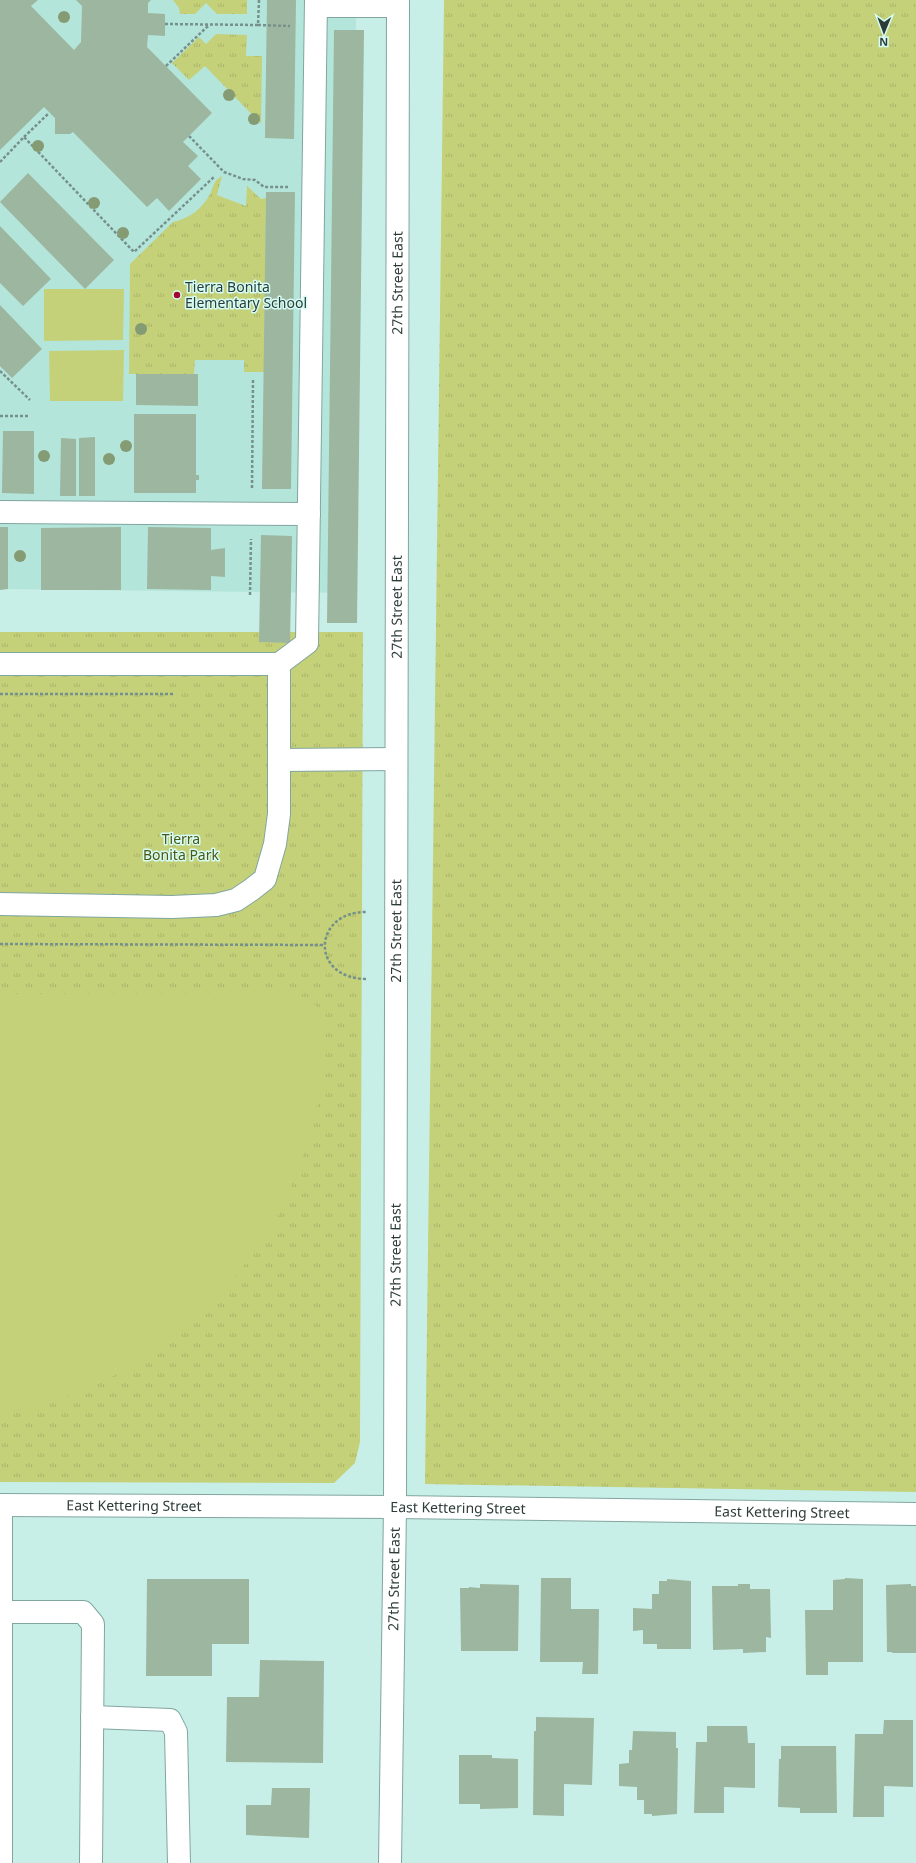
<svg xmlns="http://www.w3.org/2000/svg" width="916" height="1863" font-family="'Noto Sans',sans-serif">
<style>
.built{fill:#b4e5db}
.grass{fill:url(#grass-tufts)}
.pitch{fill:#c4d179}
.building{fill:#9cb69f}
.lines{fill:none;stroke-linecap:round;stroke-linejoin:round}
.minor-casing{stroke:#81a69f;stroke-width:24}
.path{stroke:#76908b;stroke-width:2.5;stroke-dasharray:3 2;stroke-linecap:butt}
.minor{stroke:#fff;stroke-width:22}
.tree{fill:#859b73}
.poi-dot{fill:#a30530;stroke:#d5fdf5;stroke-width:1.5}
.labels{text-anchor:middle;stroke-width:3;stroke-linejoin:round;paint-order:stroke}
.street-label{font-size:14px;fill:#2d3c39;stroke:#d5fdf5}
.poi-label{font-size:14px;fill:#2d3c39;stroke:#d5fdf5;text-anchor:start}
.park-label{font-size:14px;fill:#4f5614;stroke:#d5fdf5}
</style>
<defs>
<pattern id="grass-tufts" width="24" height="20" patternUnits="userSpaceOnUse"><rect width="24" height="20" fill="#c4d179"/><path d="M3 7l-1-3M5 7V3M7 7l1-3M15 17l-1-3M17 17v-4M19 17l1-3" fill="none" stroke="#a9b469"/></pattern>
</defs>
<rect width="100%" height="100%" fill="#c8efe7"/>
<!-- built -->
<path class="built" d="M0 0H356L353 593 0 589Z"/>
<!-- grass -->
<path class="grass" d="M173 0H247V14H217L206 3 195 14H180L179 8Z
M444 0H916V1492L425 1484Z
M216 34 247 35 246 56H262L261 124 205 66 189 80 172 63 199 37 206 44Z
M222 176 217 195 246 206 247 186 261 199 266 198 264 372H244V360H195L194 374H129L130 264 173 222C189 219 203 208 210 194 214 186 213 181 222 176Z
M0 632H363L360 1442 355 1463 334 1483 0 1482Z"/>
<!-- pitch -->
<path class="pitch" d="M44 289H124L123 340 44 341Z
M124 350 123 401H50L49 351Z
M294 993C333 1009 326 1026 324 1061 321 1105 309 1143 292 1183 289 1193 285 1203 281 1211 264 1241 243 1268 220 1294 205 1310 190 1327 173 1341 165 1347 156 1351 147 1357 100 1386 54 1404 0 1417V994Z"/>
<!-- building -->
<path class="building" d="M0 0H38L31 6 74 50 81 42 82 6 76 0H151L148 3V13L165 14V36L148 35 147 47 212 113 183 142 198 156 188 166 201 179 169 211 157 198 147 207 73 132 70 134H55V118L44 107 0 150Z
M267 0H296L294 139 265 138Z
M334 30H364L357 623H327Z
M28 173 114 260 85 289 0 202Z
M266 192H295L291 489H262Z
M0 226 51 279 23 306 0 283Z
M0 305 42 349 12 378 0 366Z
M136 374H198V406L136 405Z
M134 414H196V475H199V480H196V493H134Z
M3 431H34V494L2 493Z
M95 437V496H79V438Z
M61 438 76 439V496H60Z
M0 527H8V589L0 590Z
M121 527V590H41V528Z
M148 527 211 528V550L225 548V577L211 576V590L147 589Z
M261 535 292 536 290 643 259 642Z
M541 1578H571V1609H599L598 1674H582L583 1662H540Z
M845 1578 863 1579V1662H828V1675H806L805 1610H833V1580L845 1579Z
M147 1579H249V1644H212V1676H146Z
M667 1579 691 1581V1649H657V1644H643V1630L633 1631V1608L652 1609V1594H659V1581H667Z
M480 1584 519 1585 518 1651H461L460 1588H469V1587L480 1588Z
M738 1584H750V1589H770L771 1638 766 1637V1652L743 1653V1649L713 1650 712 1586H738Z
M911 1584V1586H916V1653H892V1652H887L886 1585Z
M260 1660 324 1661 323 1763 226 1762 227 1697H259Z
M536 1717 594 1718 592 1785 564 1784V1816L533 1815 534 1731H536Z
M884 1720H913V1787L884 1786V1817H853L855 1734H883Z
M707 1726H747L748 1743H755V1788L724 1787V1813H694L696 1742H707Z
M633 1731 676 1732V1748H678L677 1814 652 1816V1814H644V1800H637V1787L619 1786V1764L629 1763V1750H632Z
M781 1746H836L837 1813H800V1808L778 1807 779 1759H781Z
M459 1755H492V1758L518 1759V1808L480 1809V1804H459Z
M272 1788H310L309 1838 246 1835V1805H271Z"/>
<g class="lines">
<!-- minor casing -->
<g class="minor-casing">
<g id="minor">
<path d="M316 6H398"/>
<path d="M0 512 309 514"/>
<path d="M0 664H279V814L275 844 265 879 251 890 236 900 216 905 172 907 0 904"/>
<path d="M279 664 307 643 316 0"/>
<path d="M280 760 396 759"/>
<path id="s1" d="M0 1505 395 1507 916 1514"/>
<path d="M2 1612H83L93 1624 91 1863"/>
<path d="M92 1717 170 1720 176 1732 179 1863"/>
<path d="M1 1863V1505"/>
<path id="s2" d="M390 1863 395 1507 398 0"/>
</g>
</g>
<!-- path -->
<path class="path" d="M165 24 258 25 259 0
M258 25 290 26
M166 66 209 25
M189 136 224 172 243 179 255 180 264 187H288
M24 137 49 113
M0 162 24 137 134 252 215 176
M0 371 30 400
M0 416H30
M252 488 253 380
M250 595 251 539
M0 694H174
M0 944 325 945
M366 979C309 978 313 911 367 912"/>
<!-- minor -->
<use href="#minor" class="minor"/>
</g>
<!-- trees -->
<g class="tree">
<circle cx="64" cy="17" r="6"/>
<circle cx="229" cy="95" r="6"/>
<circle cx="254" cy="119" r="6"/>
<circle cx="38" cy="146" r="6"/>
<circle cx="94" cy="203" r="6"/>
<circle cx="123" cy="233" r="6"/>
<circle cx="141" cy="329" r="6"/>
<circle cx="126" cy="446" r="6"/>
<circle cx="44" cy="456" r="6"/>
<circle cx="109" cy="459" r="6"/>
<circle cx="20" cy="556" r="6"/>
</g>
<!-- markers -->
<circle class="poi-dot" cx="177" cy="295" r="4"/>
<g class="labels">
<!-- street labels -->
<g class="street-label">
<text dy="5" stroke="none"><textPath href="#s2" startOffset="1580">27th Street East</textPath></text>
<text dy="5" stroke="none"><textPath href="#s2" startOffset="1256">27th Street East</textPath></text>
<text dy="5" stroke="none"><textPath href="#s2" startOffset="932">27th Street East</textPath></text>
<text dy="5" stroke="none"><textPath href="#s2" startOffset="608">27th Street East</textPath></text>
<text dy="5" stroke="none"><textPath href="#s1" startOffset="134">East Kettering Street</textPath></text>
<text dy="5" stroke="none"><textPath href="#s1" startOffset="458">East Kettering Street</textPath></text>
<text dy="5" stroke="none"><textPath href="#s1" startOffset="782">East Kettering Street</textPath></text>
<text dy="5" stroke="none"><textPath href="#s2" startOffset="284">27th Street East</textPath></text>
</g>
<!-- poi labels -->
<g class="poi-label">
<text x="185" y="292">Tierra Bonita<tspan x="185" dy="16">Elementary School</tspan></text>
</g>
<!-- park labels -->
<g class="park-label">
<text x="181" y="844">Tierra<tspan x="181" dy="16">Bonita Park</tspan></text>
</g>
</g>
<!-- north arrow -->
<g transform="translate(884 32) rotate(181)" stroke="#d5fdf5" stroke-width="3" paint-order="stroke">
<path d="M0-3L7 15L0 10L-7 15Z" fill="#2d3c39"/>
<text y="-6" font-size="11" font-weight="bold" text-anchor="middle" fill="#2d3c39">N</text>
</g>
</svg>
